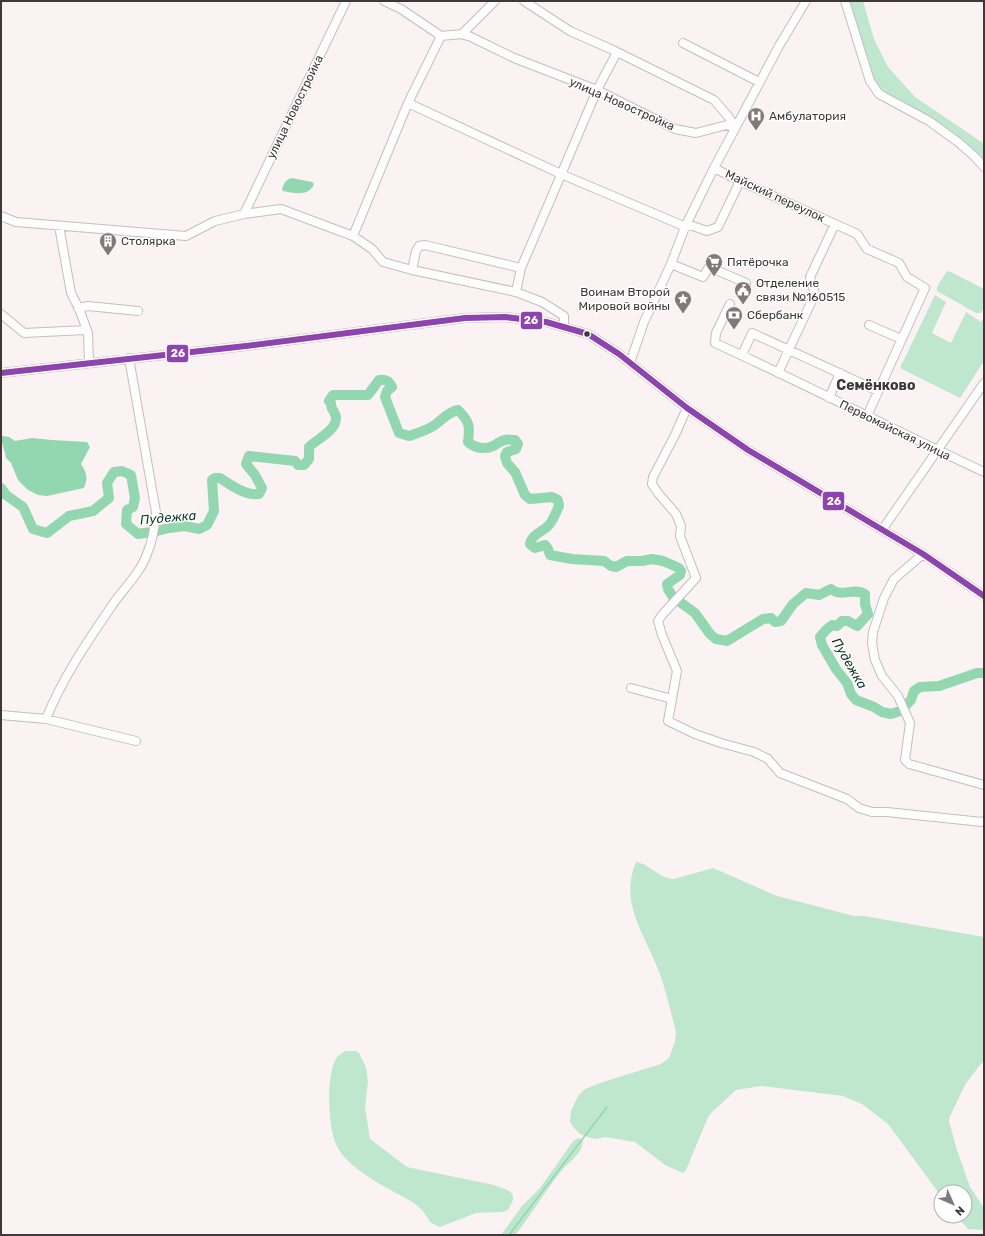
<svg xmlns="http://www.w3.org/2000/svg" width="985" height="1236" font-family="Rubik,sans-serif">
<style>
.green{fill:#bee7cd}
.water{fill:#92d7af}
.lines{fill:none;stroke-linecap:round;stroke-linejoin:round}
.stream{stroke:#92d7af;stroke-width:1.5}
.river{stroke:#92d7af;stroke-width:10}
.minor-casing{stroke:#c5bdbf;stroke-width:10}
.minor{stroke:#fefdfd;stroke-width:8}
.bus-1-casing{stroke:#fff;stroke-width:9}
.bus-1{stroke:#8e44ad;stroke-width:6}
.bus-dot{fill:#3f3739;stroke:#fff;stroke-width:1.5}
.labels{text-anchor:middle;stroke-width:3;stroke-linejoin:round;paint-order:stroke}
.street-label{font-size:12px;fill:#3f3739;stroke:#fff}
.poi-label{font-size:12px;fill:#3f3739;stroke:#fff;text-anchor:start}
.water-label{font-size:13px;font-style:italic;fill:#0e3a24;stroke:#fff}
.quarter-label{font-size:14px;font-weight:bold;fill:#3f3739;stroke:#fff}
.line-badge{stroke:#fff;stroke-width:1.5}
.badge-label{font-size:11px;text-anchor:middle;font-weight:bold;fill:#fff}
</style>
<rect width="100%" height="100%" fill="#fbf2f4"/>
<!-- green -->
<path class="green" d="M848 1H863L874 39 888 67 915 97 983 143 984 144V162L971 147 941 126 875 85Z
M947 271 951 272 984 289V307L981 313H976L937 291V287Z
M935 295 946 302 932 333 951 343 966 312 981 322 984 318V361L960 398 900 368Z
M636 862C640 863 645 864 648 867 657 872 664 879 674 879L713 868 777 896 854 916H864L984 937V1060L966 1083 950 1116 949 1121 956 1147 970 1187 984 1208V1230L968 1229 957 1216H965V1192H941V1196L888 1124 862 1104 843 1096 761 1086 736 1090 711 1113 708 1117 686 1170 683 1173 665 1165 635 1142 605 1137 596 1139 591 1138 580 1134 572 1126 570 1121 571 1111 578 1096 585 1089 603 1082 661 1064 669 1058 675 1042 676 1031C670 1011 666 989 658 969 644 933 619 902 636 862Z
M345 1051H355L359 1053 366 1067 368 1082 365 1107 370 1139 407 1167 494 1185 510 1191 513 1196V1200L508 1210 503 1212 476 1213 440 1227 431 1223 422 1210 414 1203C392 1190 350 1171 338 1148 330 1134 330 1114 329 1098 329 1087 331 1064 338 1056 340 1054 343 1053 345 1051Z
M579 1138 583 1141C582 1154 570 1161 562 1170 545 1191 532 1214 515 1235H501L522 1206 540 1188 574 1140Z"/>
<!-- water -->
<path class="water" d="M292 178 312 182 314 184C309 197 294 193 283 191L282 189C285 182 285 180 292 178Z
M2 436 9 437 15 441 32 438 52 440 87 442 90 447 81 464C87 473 88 478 84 488L47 496 38 495 28 490 18 480 11 463 6 458C5 450 1 444 2 436Z"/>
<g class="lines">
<!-- stream -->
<path class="stream" d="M509 1235 607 1107"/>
<!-- river -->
<path class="river" d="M1 488 6 495 23 507 33 529 47 533 69 516 93 511 109 498 107 483 114 472 122 471 131 475 135 498 133 507 127 510 126 524 138 534 157 531 169 528 185 526 199 529 207 525 214 511 212 480 215 478H220C231 485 245 496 259 494L262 488 255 475 246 464 249 456 295 461 298 465H304L309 459V447C317 439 336 431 336 418 336 412 330 409 331 403L329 401 333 395H368L379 380C386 379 389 381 392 387L387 391 385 397 399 433 409 436C417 433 429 430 436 424 443 419 448 412 458 410 470 422 470 426 468 442 474 448 485 450 493 446 497 444 500 441 505 440 508 439 511 440 515 440L518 444 516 449 507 452 505 456 507 463 515 472 525 495 530 499 552 497 558 500 559 506C556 512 553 521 548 526 542 532 532 534 530 544L535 548 545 545 548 549 550 555 572 559 604 561 611 566 616 567 627 561H642L652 559 663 561 679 568 681 571 680 575 667 584 668 589 673 597 695 613 710 634 716 639 727 641 763 619 771 618 775 622 781 621 793 604 806 593 819 595 831 589C842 598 853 587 865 594V604L868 614 857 626 848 621H842L837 626 832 625 826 630 820 637 822 645 836 669 847 683 851 694 856 700 874 707 882 712 891 714 900 711 911 700 914 691 920 687 939 686 977 673H984"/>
<!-- minor casing -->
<g class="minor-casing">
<path id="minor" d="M384 1 401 9 441 36 462 34 495 1
M524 1 570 31 613 50 714 100 728 116 735 127
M845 1 870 81 879 94 929 121 958 142 974 156 984 167
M460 34 469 36 514 58 597 90 675 129 696 133 727 125 735 127
M683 43 759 82
M408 103 561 174 686 227
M714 168 740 181 857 234 867 249 899 263 907 277 925 288 867 416
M244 214 346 1
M1 216 16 222 186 236 215 221 244 214 281 209 353 236 372 249 383 262 412 270 516 292 542 302 564 316V327
M687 224 707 231 718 227 740 181
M59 226 71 293 80 311 88 333 89 363
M353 236 408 103 441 36
M671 264 703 277 709 267 746 283
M412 270 416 251 419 246 425 245 521 268
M516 292 521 268 549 203 597 90 617 52
M730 304 716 333 715 343C805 384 894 430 984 472
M78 308 88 306 138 311
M1 314 24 333 86 330
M869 325 901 339
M742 355 752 333 878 391
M630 363 644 322 671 264 685 227 714 168 779 46 806 1
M1 373 246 346 465 318 505 317 546 322 588 334 619 354 687 408 748 450 923 554 984 596
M778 373 815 294 810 277 835 224
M829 398 840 373
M687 408 675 435 653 477 652 484 658 493 676 514 681 526 680 536 696 578 662 615 658 621 662 635 677 671 668 721 695 734 721 743 754 752 768 759 780 773 847 799 859 808 872 812H887L982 822 984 821
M882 530 984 383
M923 554 894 579 884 598 873 632 872 643 875 660 882 676 898 696 910 723 905 760 909 764 984 785
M631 688 672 699
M1 715 46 719 136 741
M46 719C62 679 87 642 111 607 122 590 140 574 147 554 153 540 155 527 156 512L129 358"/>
</g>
<!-- minor -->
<use href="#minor" class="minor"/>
<!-- bus-1 casing -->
<g class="bus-1-casing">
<path id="bus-1" d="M1 373 246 346 465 318 505 317 546 322 588 334 619 354 687 408 748 450 923 554 984 596"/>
</g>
<!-- bus-1 -->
<use href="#bus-1" class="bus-1"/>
</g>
<!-- icons -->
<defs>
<g id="hospital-pin" transform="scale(0.9)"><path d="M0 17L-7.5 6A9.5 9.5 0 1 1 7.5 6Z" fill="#81787a" stroke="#fff"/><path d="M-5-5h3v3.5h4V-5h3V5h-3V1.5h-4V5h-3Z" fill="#fff"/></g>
<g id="building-pin" transform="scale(0.9)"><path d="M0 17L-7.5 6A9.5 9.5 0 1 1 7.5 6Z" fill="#81787a" stroke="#fff"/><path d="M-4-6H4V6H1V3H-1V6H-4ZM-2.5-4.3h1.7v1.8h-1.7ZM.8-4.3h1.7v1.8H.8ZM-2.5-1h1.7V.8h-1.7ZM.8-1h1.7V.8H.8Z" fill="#fff"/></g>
<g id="supermarket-pin" transform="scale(0.9)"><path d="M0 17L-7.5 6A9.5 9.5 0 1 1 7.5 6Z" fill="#81787a" stroke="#fff"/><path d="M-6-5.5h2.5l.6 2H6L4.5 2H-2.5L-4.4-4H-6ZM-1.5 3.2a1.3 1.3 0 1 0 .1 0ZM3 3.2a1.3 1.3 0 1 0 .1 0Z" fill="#fff"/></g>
<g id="civic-pin" transform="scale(0.9)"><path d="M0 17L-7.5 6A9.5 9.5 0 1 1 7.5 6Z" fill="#81787a" stroke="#fff"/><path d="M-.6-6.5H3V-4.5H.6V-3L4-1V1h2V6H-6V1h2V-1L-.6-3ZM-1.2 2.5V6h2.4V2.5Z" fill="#fff"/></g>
<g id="sight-pin" transform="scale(0.9)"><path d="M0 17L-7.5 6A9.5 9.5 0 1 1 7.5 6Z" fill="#81787a" stroke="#fff"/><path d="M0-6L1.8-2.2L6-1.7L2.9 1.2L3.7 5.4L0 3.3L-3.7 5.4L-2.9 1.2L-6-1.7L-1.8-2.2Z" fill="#fff"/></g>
<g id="bank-pin" transform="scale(0.9)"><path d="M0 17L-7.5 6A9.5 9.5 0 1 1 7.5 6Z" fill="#81787a" stroke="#fff"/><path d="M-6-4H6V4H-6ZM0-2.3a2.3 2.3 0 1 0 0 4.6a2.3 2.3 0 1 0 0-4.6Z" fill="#fff"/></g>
</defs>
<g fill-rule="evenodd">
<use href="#hospital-pin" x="756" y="116"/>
<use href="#building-pin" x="108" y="241"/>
<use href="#supermarket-pin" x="714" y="262"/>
<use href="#civic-pin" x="743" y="290"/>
<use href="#sight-pin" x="683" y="299"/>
<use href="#bank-pin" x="734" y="315"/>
</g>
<!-- markers -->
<circle class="bus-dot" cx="587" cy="334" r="3.5"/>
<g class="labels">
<!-- street labels -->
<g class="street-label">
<text transform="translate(622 104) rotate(24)" y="4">улица Новостройка</text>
<text transform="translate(295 107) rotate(-64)" y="4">улица Новостройка</text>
<text transform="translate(775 196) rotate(25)" y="4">Майский переулок</text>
<text transform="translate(895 430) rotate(26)" y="4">Первомайская улица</text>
</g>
<!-- poi labels -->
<g class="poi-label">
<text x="769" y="120">Амбулатория</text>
<text x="121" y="245">Столярка</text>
<text x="727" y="266">Пятёрочка</text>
<text x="756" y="287">Отделение<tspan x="756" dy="14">связи №160515</tspan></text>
<text x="670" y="296" text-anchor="end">Воинам Второй<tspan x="670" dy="14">Мировой войны</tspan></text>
<text x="747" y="319">Сбербанк</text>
</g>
<!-- water labels -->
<g class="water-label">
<text transform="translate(168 517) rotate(-5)" y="5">Пудежка</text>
<text transform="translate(850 663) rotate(60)" y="5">Пудежка</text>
</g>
<!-- quarter labels -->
<g class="quarter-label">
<text x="876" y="390">Семёнково</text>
</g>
</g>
<g class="line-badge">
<rect x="520" y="311" width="23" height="19" rx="4" fill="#8e44ad"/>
<rect x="166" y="344" width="23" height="19" rx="4" fill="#8e44ad"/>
<rect x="822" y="491" width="23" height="20" rx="4" fill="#8e44ad"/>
</g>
<g class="badge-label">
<text x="531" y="324">26</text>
<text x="178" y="357">26</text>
<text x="834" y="505">26</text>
</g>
<!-- border -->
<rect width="985" height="1236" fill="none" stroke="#3f3739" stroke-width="4"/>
<!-- north arrow -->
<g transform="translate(953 1204) rotate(135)"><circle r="19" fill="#ffffff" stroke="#b2afb0"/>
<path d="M0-3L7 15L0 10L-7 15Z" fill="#81787a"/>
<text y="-6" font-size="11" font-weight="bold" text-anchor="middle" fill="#3f3739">N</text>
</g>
</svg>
